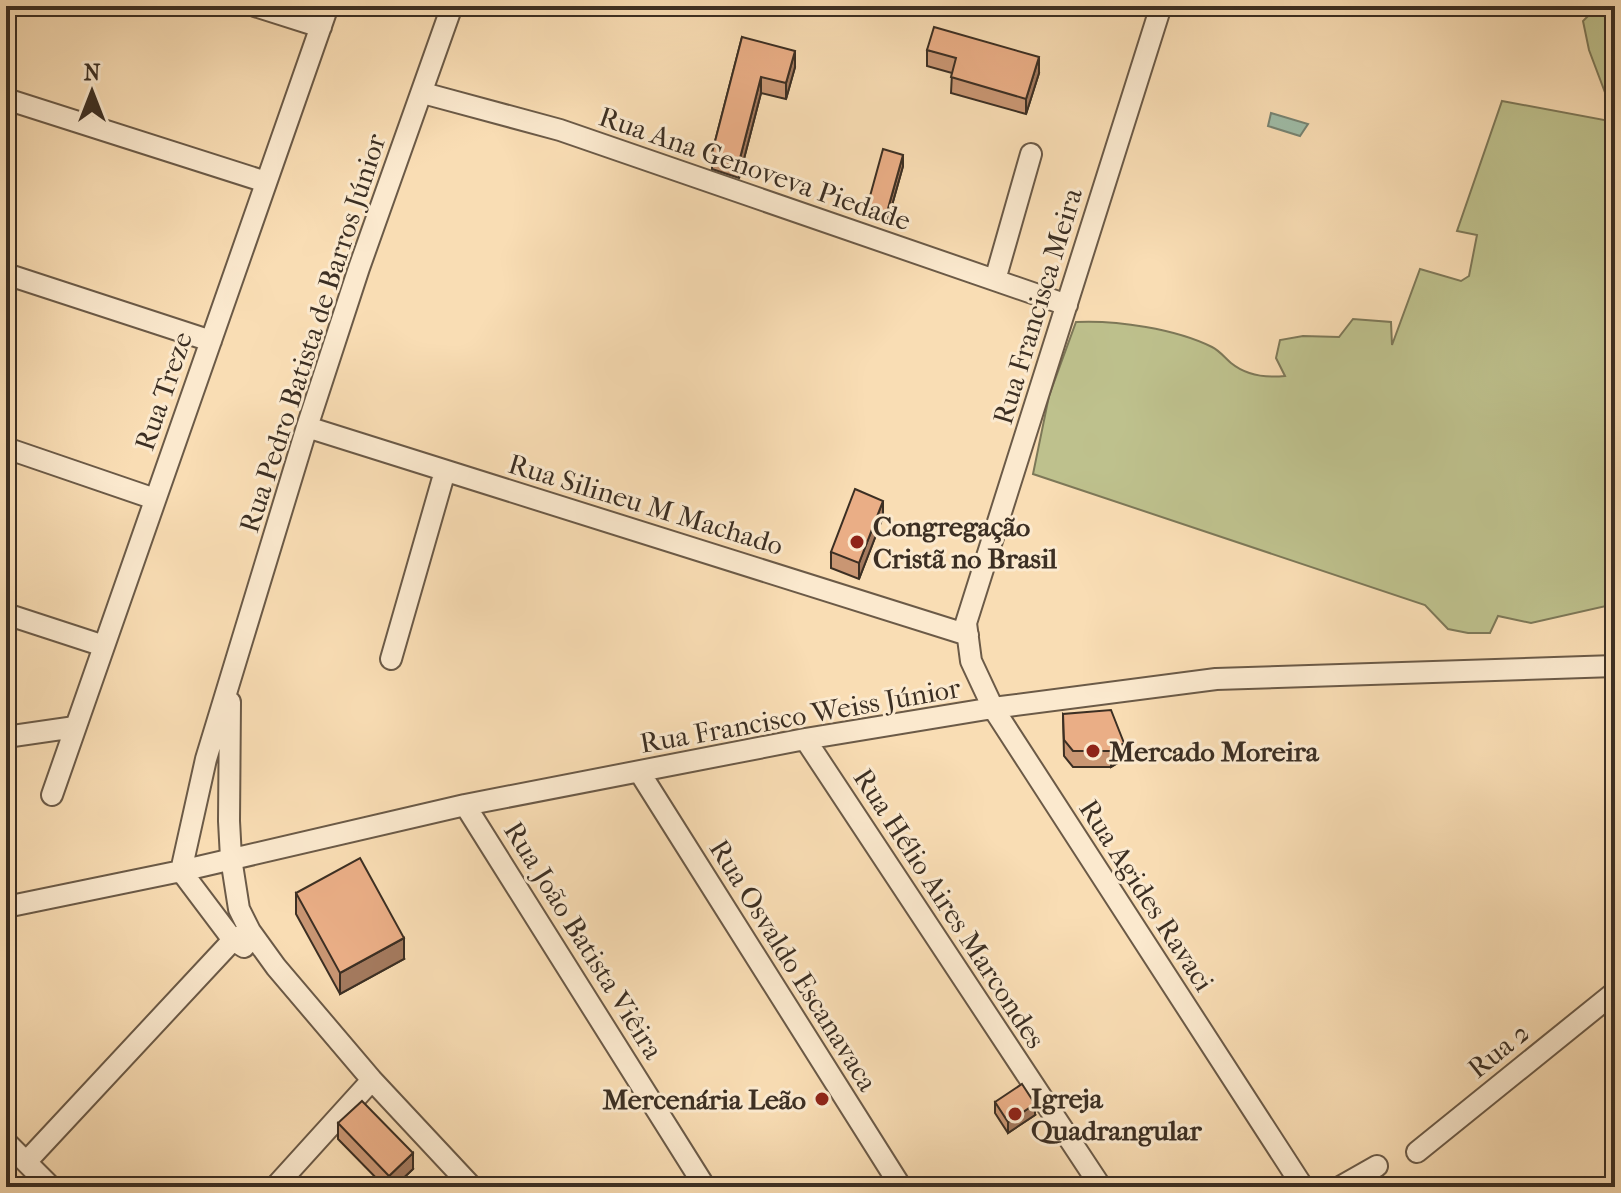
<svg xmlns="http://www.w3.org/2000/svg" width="1621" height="1193" font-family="'IM FELL French Canon',serif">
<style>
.green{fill:#bec18d;stroke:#7d7858;stroke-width:2}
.water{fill:#9fbda8;stroke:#778473;stroke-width:2}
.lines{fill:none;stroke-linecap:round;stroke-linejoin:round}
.minor-casing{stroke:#6b5a47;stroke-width:24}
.minor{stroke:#fbe9ce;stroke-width:20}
.wall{fill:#c99673;stroke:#3c2f23;stroke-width:2}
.shaded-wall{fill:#a47a5e;stroke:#3c2f23;stroke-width:2}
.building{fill:#eaae86;stroke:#3c2f23;stroke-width:2}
.poi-dot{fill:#8f2418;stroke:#fbe9ce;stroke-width:3}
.labels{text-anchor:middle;stroke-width:6;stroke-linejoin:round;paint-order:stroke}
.street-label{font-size:28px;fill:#3c2f23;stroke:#fbe9ce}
.poi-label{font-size:28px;font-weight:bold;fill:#3c2f23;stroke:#fbe9ce;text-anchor:start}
</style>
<rect width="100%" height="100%" fill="#f9ddb4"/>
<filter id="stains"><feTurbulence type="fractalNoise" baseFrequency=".0025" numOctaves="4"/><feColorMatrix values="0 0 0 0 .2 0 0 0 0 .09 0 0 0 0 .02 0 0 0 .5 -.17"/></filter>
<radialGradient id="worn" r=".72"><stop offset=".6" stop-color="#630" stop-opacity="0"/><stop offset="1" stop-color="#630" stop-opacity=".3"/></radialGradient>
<!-- green -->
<path class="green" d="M1598 6H1615V119L1589 50 1583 21Z
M1502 101 1615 122V604L1531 623 1498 616 1490 633H1468L1448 629 1425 605 1033 474 1049 396 1076 322C1117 320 1176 329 1212 347 1220 351 1225 358 1231 363 1247 376 1266 378 1285 376L1276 358 1280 340 1303 336 1339 337 1353 319 1391 322 1392 345 1420 269 1461 281 1469 276 1477 235 1457 231Z"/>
<!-- water -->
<path class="water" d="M1271 113 1308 124 1300 136 1268 126Z"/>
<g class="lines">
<!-- minor casing -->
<g class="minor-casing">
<path id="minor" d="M255 6 321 27
M1161 6 966 623 971 661 993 708 1303 1187
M423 93 560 130 1067 305
M6 99 266 182
M6 274 211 341
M995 280 1031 154
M307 427 968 635
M6 448 155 499
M6 614 104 646
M391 659 445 471
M230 702 229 821 231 858 239 909 250 931 276 967 372 1080 472 1187
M6 737 75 727
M805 739 1101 1187
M640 773 901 1187
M52 795 328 6
M465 805 705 1187
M181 871 206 759 307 427 359 268 452 6
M181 871 233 940 244 947
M6 907 181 871 465 805 805 739 993 708 1216 679 1615 666
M6 1142 51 1187
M1417 1152 1615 992
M27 1161 233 940 250 931
M275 1187 372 1080
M1340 1187 1377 1166"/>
</g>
<!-- minor -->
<use href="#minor" class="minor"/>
</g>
<!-- wall -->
<path class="wall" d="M742 37 795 67 786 99 761 93 739 178 712 169V153Z
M927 50 1039 73 1026 114 951 93 952 73 927 66Z
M903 166 887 223 867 217V207Z
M883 517 859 579 831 568V552Z
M1063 714 1124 759 1111 767H1073L1064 756Z
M296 893 404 959 340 994 296 914Z
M995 1102 1035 1115 1008 1133 995 1113Z
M338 1123 413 1169 394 1187H385L338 1139Z"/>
<!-- shaded-wall -->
<path class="shaded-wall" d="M795 51V67L786 99V83Z
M1039 57V73L1026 114V99Z
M761 77V93L739 178V162Z
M903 155V166L887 223V212Z
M883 501V517L859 579V563Z
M1124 743V759L1111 767V751Z
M404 938V959L340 994V973Z
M1035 1104V1115L1008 1133V1122Z
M413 1153V1169L394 1187H389V1176Z"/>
<!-- building -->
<path class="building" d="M934 27 1039 57 1026 99 951 77 956 58 927 50Z
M742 37 795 51 786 83 761 77 739 162 712 153Z
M883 149 903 155 887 212 867 207Z
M855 489 883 501 859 563 831 552Z
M1111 710 1124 743 1111 751H1073L1064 740 1063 714Z
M360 858 404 938 340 973 296 893Z
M1022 1084 1035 1104 1008 1122 995 1102Z
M362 1101 413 1153 389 1176 338 1123Z"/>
<!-- markers -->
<g class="poi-dot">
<circle cx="857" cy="542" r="8"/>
<circle cx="1093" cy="751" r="8"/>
<circle cx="822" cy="1099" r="8"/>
<circle cx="1015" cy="1114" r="8"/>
</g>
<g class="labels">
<!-- street labels -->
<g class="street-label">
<text transform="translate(755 168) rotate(19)" y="10">Rua Ana Genoveva Piedade</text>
<text transform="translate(1037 306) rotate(-73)" y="10">Rua Francisca Meira</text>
<text transform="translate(312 333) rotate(-72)" y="10">Rua Pedro Batista de Barros Júnior</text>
<text transform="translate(163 391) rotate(-71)" y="10">Rua Treze</text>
<text transform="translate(646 504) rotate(17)" y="10">Rua Silineu M Machado</text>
<text transform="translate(800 715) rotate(-10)" y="10">Rua Francisco Weiss Júnior</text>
<text transform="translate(1147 895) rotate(57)" y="10">Rua Agides Ravaci</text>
<text transform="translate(950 908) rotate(57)" y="10">Rua Hélio Aires Marcondes</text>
<text transform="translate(584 940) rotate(58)" y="10">Rua João Batista Viêira</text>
<text transform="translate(794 965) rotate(58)" y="10">Rua Osvaldo Escanavaca</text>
<text transform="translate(1498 1050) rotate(-39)" y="10">Rua 2</text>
</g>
<!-- poi labels -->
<g class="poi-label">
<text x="873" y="536">Congregação<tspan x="873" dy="32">Cristã no Brasil</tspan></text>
<text x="1109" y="761">Mercado Moreira</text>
<text x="1031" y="1108">Igreja<tspan x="1031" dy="32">Quadrangular</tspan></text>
<text x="806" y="1109" text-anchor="end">Mercenária Leão</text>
</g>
</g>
<!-- margin -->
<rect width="1621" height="1193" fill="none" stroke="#f9ddb4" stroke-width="32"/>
<rect x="8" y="8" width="1605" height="1177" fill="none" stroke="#3c2f23" stroke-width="4"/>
<rect x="16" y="16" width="1589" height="1161" fill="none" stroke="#3c2f23" stroke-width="2"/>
<!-- north arrow -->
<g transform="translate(92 92)" stroke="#fbe9ce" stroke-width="6" paint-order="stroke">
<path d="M0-6L14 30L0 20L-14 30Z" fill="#3c2f23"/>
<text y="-12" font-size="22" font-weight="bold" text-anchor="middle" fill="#3c2f23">N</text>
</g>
<rect width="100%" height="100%" filter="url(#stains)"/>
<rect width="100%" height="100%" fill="url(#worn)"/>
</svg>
